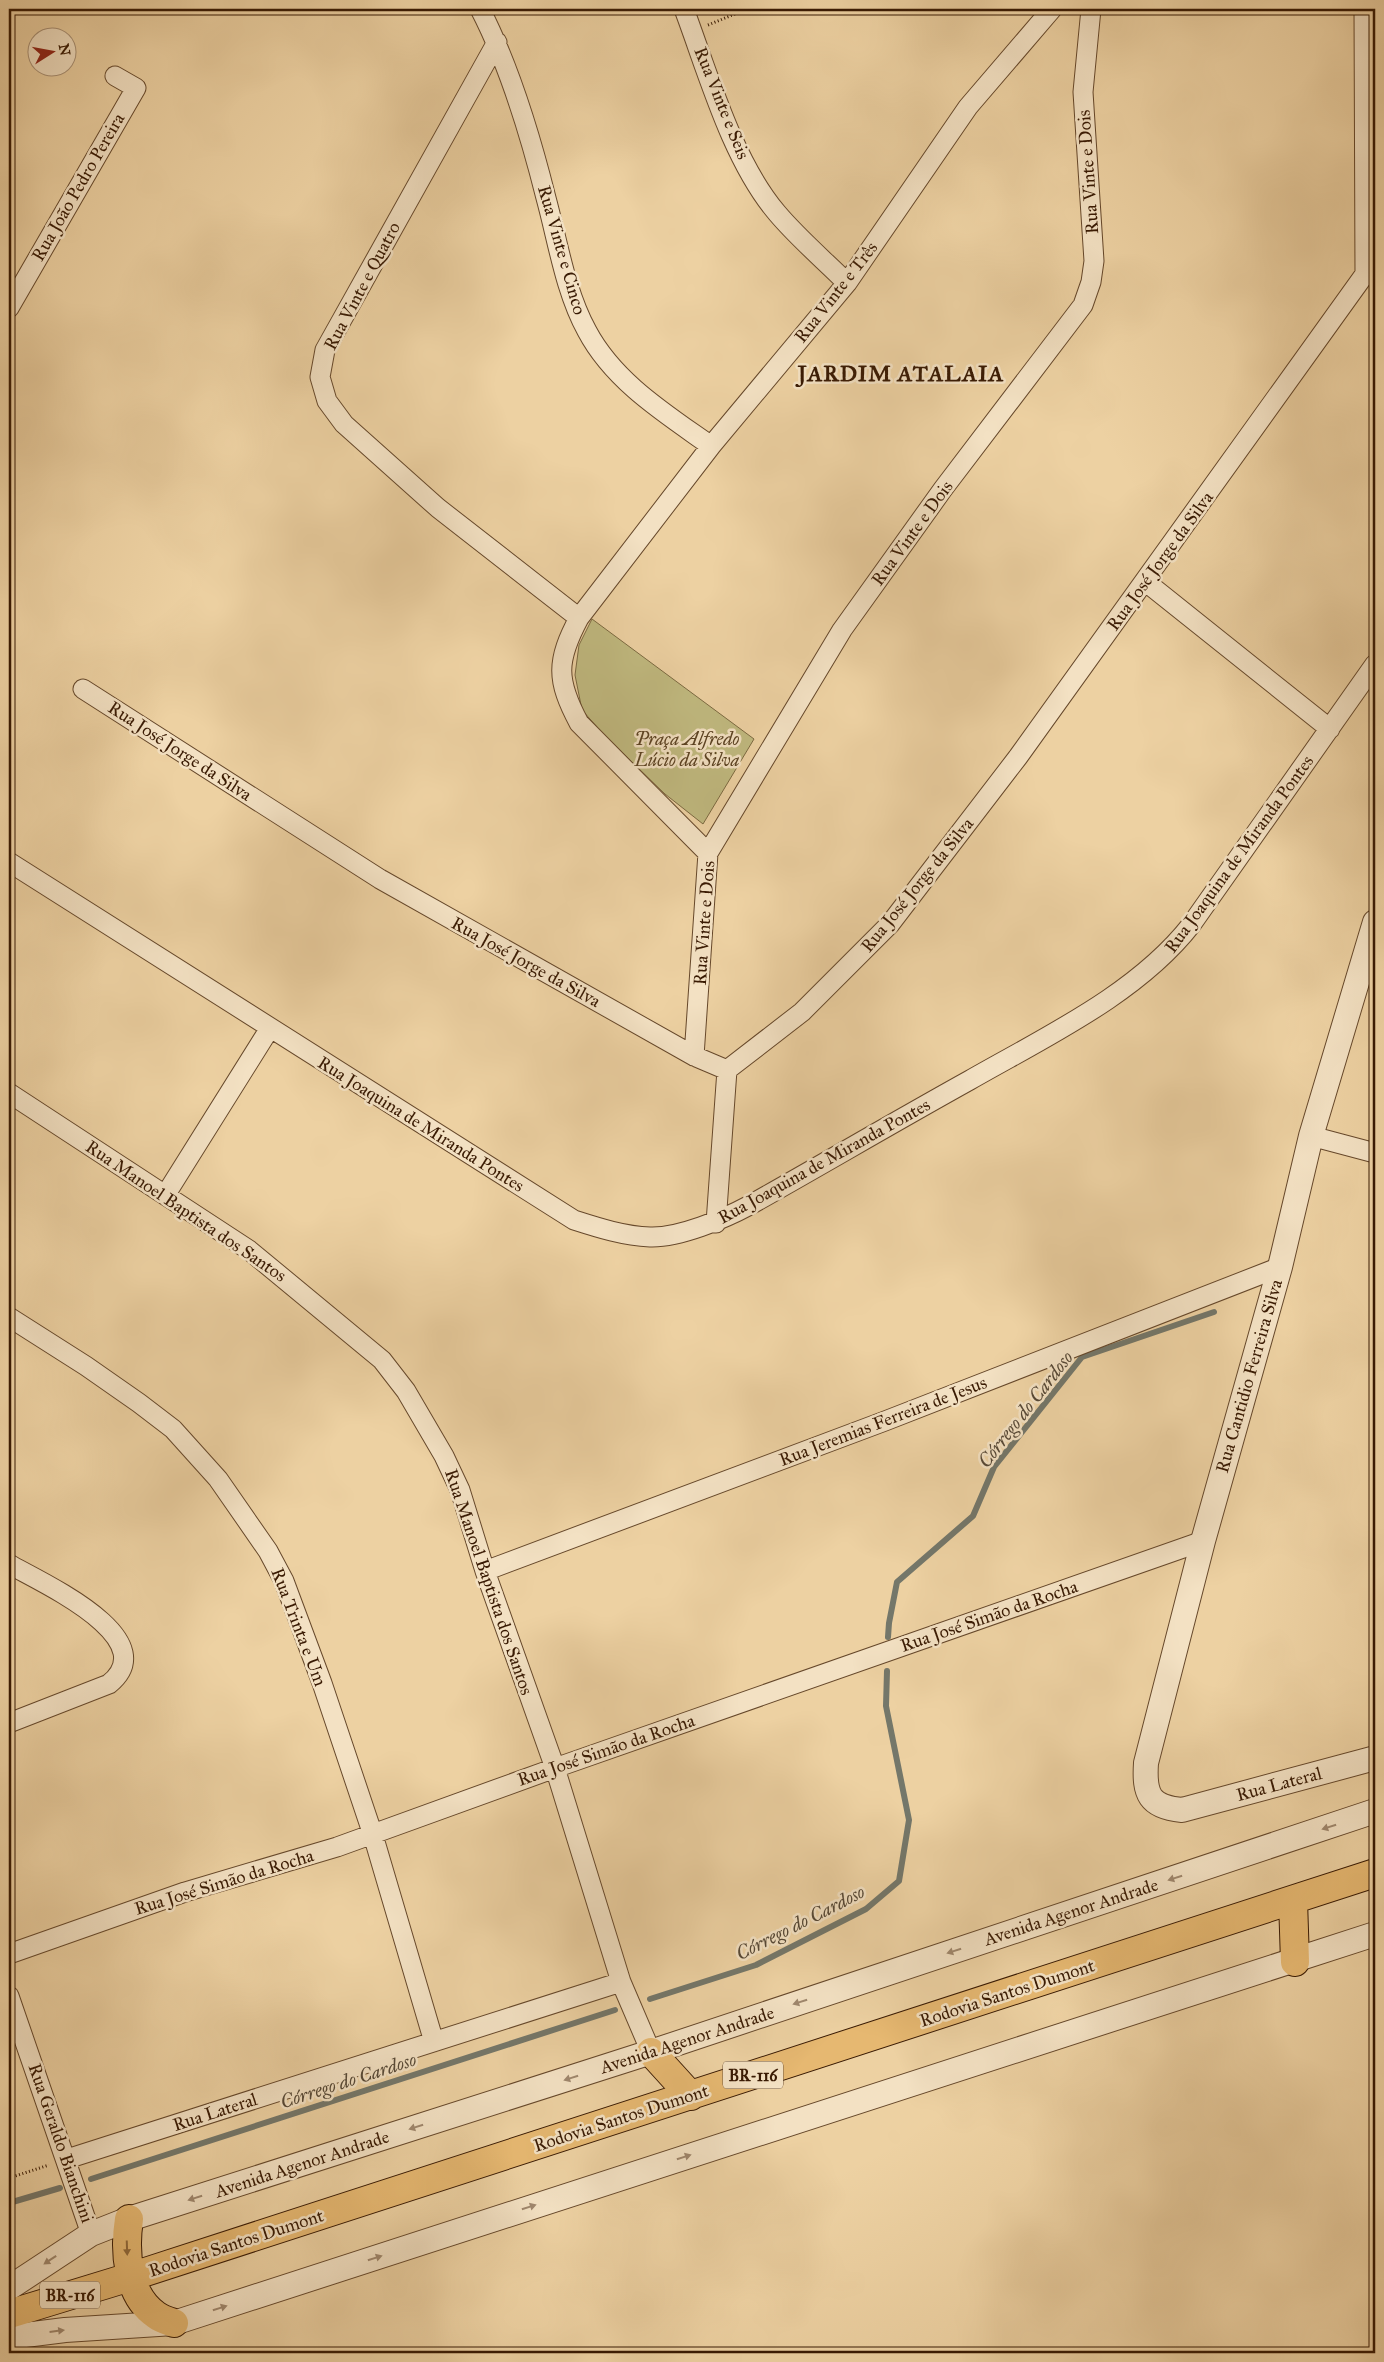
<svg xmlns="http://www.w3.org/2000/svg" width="1384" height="2362" font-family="'IM FELL Great Primer',serif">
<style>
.green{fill:#c0b97f;stroke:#7c6a41}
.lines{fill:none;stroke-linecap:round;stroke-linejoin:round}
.stream{stroke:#74776a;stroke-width:6}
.minor-casing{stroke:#66482b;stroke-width:21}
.tertiary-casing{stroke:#66482b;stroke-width:26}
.trunk-casing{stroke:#391a03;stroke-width:30}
.path{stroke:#391a03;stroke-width:3;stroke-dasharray:1 2.5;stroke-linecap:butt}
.minor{stroke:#f3e1c3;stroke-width:19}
.tertiary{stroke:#f3e1c3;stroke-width:24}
.trunk{stroke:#e6b871;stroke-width:28}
.oneway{fill:#9f876d}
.oneway2{fill:#90693a}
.labels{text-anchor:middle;stroke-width:5;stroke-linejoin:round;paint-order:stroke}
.shield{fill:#f3e1c3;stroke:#71563d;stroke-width:1}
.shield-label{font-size:16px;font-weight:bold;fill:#391a03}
.street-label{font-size:18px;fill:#391a03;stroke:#f3e1c3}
.park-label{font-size:18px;font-style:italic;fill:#5b4222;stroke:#f3e1c3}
.water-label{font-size:19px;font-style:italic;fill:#564836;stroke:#f3e1c3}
.district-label{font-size:22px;font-weight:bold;letter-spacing:1px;fill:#391a03;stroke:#f3e1c3}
</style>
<rect width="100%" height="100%" fill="#edd1a2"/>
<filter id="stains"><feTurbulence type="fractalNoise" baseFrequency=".004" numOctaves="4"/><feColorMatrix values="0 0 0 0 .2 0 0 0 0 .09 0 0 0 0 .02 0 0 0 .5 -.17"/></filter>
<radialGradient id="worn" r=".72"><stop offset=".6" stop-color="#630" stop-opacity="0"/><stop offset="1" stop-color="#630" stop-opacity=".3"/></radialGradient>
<!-- green -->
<path class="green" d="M592 619 754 739 703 824 665 794 605 736 582 710 575 675 579 645Z"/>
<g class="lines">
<!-- stream -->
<path class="stream" d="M888 1637 889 1623 897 1582 973 1516 994 1467 1082 1357 1214 1312
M650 1999 756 1965 866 1909 899 1881 909 1820 886 1706 887 1671
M91 2179 615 2010
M9 2203 60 2188"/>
<!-- minor casing -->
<g class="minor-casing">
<path id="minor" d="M480 9C510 67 530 134 546 198 558 242 565 291 587 331 614 382 666 414 711 446
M684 9C708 73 732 160 777 213 798 238 824 260 847 283
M1364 9 1365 274
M497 42 325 350 320 377 327 401 344 424 438 508 579 618
M9 308 136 88 115 76
M1146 582 1330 729
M83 689 380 879 694 1056 727 1070 802 1012 890 924 1018 757 1375 260
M708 853 579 723C556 680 556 661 579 618L711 446 847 283 968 107 1052 9
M9 862 574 1220C599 1228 624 1236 650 1237 679 1238 724 1219 750 1205 823 1164 896 1121 970 1080 1045 1037 1137 994 1191 925L1375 664
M694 1056 708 853 842 630 943 489 1083 305 1091 282 1094 261 1083 92 1091 9
M9 1093 249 1250 382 1360 406 1391 444 1456 460 1490 485 1571 555 1768 621 1982 651 2052
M1311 1136 1375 1153
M166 1194 270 1028
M716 1223 727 1070
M9 1317 86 1366 139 1403 173 1429 218 1479 268 1551 284 1581 322 1683 373 1835 434 2042
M9 1564C40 1582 166 1638 109 1684L9 1723
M485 1571 885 1421 1280 1267
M9 1954 185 1892 337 1847 555 1768 1203 1541
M9 1996 91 2234
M67 2159 621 1982"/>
</g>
<!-- tertiary casing -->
<g class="tertiary-casing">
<path id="tertiary" d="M1375 922 1311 1136 1280 1267 1203 1541 1146 1763C1144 1794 1149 1807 1182 1810L1375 1758
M9 2288 91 2234 129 2219 651 2052 1375 1811
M9 2337 65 2330 174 2323 1375 1934"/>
</g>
<!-- trunk casing -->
<g class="trunk-casing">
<path id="trunk" d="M1293 1900 1295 1962
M651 2052 691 2096
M129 2219C124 2251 127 2295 156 2315 161 2319 168 2321 174 2323
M9 2314 130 2277 1375 1873"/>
</g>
<!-- path -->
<path class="path" d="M708 25 747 9
M9 2178 49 2165"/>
<!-- minor -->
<use href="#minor" class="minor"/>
<!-- tertiary -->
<use href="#tertiary" class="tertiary"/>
<!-- trunk -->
<use href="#trunk" class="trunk"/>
</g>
<!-- one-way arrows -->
<defs><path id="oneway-solid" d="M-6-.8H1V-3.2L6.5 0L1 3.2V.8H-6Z" transform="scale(1.25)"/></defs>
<g class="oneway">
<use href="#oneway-solid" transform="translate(1329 1827) rotate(162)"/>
<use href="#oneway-solid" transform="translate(1175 1878) rotate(162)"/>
<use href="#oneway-solid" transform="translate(954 1951) rotate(162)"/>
<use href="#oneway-solid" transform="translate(800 2002) rotate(162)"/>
<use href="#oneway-solid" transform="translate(571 2078) rotate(162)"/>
<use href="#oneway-solid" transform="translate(416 2127) rotate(162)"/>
<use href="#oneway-solid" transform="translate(684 2157) rotate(-18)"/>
<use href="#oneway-solid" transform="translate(195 2198) rotate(162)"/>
<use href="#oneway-solid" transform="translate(529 2207) rotate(-18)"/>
<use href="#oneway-solid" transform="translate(375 2258) rotate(-18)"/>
<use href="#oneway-solid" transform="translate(50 2260) rotate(146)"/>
<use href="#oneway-solid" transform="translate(220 2308) rotate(-18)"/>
<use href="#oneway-solid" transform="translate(57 2331) rotate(-7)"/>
</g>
<use class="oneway2" href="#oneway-solid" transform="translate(127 2248) rotate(88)"/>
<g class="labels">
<!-- shield labels -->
<g class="shield">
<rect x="723" y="2061.5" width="60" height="27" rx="4"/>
<rect x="40" y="2281.5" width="60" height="27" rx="4"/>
</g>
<g class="shield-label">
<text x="753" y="2081">BR-116</text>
<text x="70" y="2301">BR-116</text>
</g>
<!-- street labels -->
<g class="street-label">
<text transform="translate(722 103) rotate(68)" y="6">Rua Vinte e Seis</text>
<text transform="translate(1088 172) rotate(-94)" y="6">Rua Vinte e Dois</text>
<text transform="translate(78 187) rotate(-60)" y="6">Rua João Pedro Pereira</text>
<text transform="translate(562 250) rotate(74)" y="6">Rua Vinte e Cinco</text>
<text transform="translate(362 286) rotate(-62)" y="6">Rua Vinte e Quatro</text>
<text transform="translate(836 292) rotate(-52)" y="6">Rua Vinte e Três</text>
<text transform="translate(912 533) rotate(-54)" y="6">Rua Vinte e Dois</text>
<text transform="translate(1160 561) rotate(-54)" y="6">Rua José Jorge da Silva</text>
<text transform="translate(180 751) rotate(33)" y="6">Rua José Jorge da Silva</text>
<text transform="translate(1239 854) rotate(-54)" y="6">Rua Joaquina de Miranda Pontes</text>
<text transform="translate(917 885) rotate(-51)" y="6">Rua José Jorge da Silva</text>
<text transform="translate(704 923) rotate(-86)" y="6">Rua Vinte e Dois</text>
<text transform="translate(526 962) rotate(29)" y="6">Rua José Jorge da Silva</text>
<text transform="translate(421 1124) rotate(32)" y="6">Rua Joaquina de Miranda Pontes</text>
<text transform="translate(824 1161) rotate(-29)" y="6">Rua Joaquina de Miranda Pontes</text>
<text transform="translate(186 1211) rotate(34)" y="6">Rua Manoel Baptista dos Santos</text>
<text transform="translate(1249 1376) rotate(-74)" y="6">Rua Cantidio Ferreira Silva</text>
<text transform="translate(883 1421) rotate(-21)" y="6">Rua Jeremias Ferreira de Jesus</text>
<text transform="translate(489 1582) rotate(71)" y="6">Rua Manoel Baptista dos Santos</text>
<text transform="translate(989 1616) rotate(-19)" y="6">Rua José Simão da Rocha</text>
<text transform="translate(299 1627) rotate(69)" y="6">Rua Trinta e Um</text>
<text transform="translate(606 1750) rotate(-19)" y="6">Rua José Simão da Rocha</text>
<text transform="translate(1279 1784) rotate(-15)" y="6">Rua Lateral</text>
<text transform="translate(224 1882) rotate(-17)" y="6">Rua José Simão da Rocha</text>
<text transform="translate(1071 1912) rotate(-18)" y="6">Avenida Agenor Andrade</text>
<text transform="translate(1007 1993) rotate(-18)" y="6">Rodovia Santos Dumont</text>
<text transform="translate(687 2040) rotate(-18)" y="6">Avenida Agenor Andrade</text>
<text transform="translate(215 2112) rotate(-18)" y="6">Rua Lateral</text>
<text transform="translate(621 2118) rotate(-18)" y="6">Rodovia Santos Dumont</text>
<text transform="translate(61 2143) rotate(71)" y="6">Rua Geraldo Bianchini</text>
<text transform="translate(302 2164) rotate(-18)" y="6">Avenida Agenor Andrade</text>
<text transform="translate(236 2243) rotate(-18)" y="6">Rodovia Santos Dumont</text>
</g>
<!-- park labels -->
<g class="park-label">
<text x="687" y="745">Praça Alfredo<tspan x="687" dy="21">Lúcio da Silva</tspan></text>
</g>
<!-- water labels -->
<g class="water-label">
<text transform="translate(1025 1409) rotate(-52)" y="7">Córrego do Cardoso</text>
<text transform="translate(800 1922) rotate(-27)" y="7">Córrego do Cardoso</text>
<text transform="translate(348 2080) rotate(-18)" y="7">Córrego do Cardoso</text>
</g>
<!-- district labels -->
<g class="district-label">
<text x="901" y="381">JARDIM ATALAIA</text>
</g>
</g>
<!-- margin -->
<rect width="1384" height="2362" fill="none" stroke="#edd1a2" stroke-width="30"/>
<rect x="10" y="10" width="1364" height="2342" fill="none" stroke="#391a03" stroke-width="2.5"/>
<rect x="15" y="15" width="1354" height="2332" fill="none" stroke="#391a03"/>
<!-- north arrow -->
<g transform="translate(52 52) rotate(79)"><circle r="24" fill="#f3e1c3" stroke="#a99176"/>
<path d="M0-4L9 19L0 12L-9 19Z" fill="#8f2418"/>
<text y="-8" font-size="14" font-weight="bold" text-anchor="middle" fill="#391a03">N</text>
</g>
<rect width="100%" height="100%" filter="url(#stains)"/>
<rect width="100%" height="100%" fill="url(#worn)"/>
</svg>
